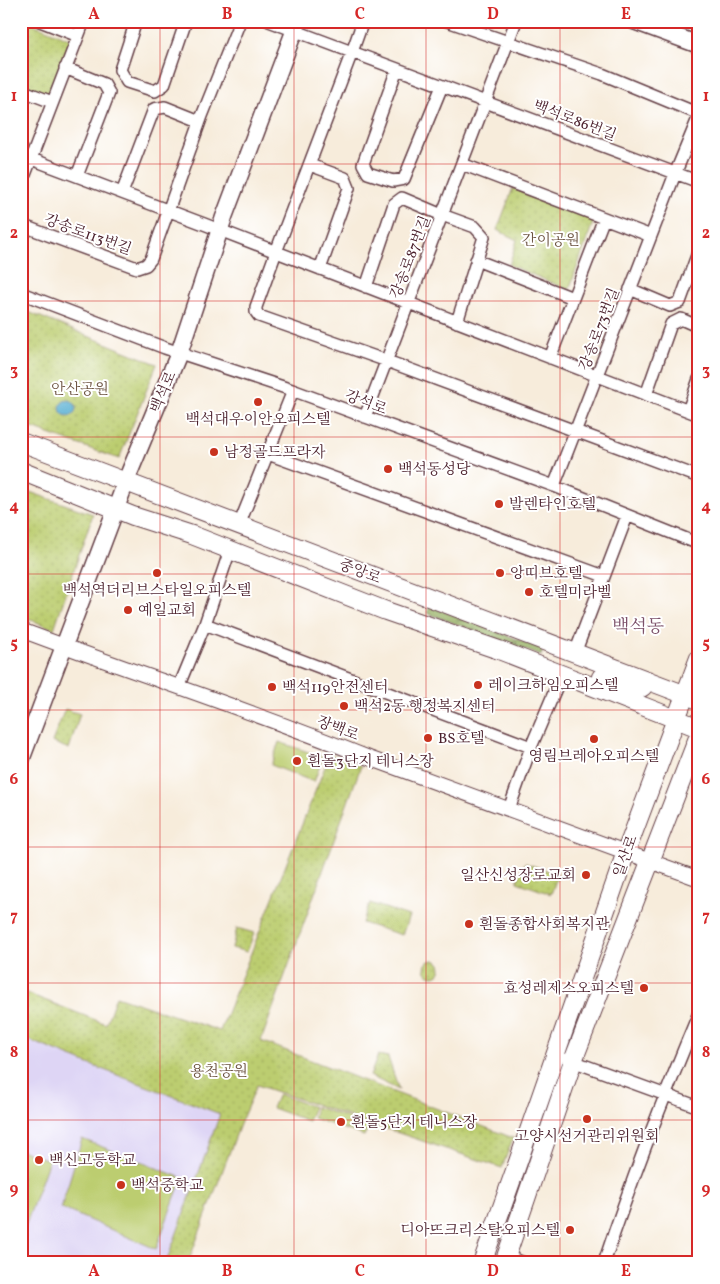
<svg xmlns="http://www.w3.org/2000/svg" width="720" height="1284" font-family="Vollkorn,'Noto Serif KR',serif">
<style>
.built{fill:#ded5f5}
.grass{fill:#bccd70;stroke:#83764e}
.forest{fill:url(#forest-firs);stroke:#706846}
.park{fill:url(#park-dots);stroke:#83764e}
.water{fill:#53add1;stroke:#4e667e}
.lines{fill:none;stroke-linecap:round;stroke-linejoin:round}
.minor-casing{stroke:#643e45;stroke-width:14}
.tertiary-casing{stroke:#643e45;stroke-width:16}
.secondary-casing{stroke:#643e45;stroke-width:19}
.primary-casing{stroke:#643e45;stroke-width:20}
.minor{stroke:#fff;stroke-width:11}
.tertiary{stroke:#fff;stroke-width:14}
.secondary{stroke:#fff;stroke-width:16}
.primary{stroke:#fff;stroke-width:18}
.grid{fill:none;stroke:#d62828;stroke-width:1;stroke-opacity:0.55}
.poi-dot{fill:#c8321e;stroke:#fff;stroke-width:2}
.labels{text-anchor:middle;stroke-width:4;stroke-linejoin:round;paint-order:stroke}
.street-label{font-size:15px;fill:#4a1f2b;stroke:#fff}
.park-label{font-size:15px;fill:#6c5340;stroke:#fff}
.poi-label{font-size:15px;fill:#4a1f2b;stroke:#fff;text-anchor:start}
.quarter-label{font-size:18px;fill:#7c516a;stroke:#fff}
.neatline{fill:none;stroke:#d62828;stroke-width:2}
.grid-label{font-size:16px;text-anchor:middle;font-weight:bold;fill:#d62828}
</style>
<defs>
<pattern id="forest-firs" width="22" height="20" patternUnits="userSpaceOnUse" patternTransform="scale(1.25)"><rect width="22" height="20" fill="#95b062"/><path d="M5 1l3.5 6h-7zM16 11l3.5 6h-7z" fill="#7c8f51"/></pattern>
<pattern id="park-dots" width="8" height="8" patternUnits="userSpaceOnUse" patternTransform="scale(1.25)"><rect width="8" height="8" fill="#bccd70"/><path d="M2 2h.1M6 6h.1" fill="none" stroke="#a3b061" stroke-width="1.8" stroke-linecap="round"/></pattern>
</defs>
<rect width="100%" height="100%" fill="#fff"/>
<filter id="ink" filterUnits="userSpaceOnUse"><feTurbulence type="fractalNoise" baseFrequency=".02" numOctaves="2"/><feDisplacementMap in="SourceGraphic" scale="10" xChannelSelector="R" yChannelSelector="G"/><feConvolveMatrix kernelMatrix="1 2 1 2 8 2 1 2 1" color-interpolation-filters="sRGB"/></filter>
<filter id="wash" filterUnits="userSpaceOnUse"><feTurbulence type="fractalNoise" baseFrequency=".0096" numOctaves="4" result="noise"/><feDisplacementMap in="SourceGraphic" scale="20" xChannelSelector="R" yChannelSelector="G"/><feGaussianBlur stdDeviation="1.12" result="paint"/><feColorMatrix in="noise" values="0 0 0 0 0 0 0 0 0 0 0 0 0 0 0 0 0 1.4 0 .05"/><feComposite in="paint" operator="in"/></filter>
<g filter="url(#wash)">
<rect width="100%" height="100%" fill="#f7ecdb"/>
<!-- built -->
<path class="built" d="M21 1037 91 1065 220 1114 166 1263H43L21 1255Z"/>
<!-- grass -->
<path class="grass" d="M279 742 323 757 314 782 271 765Z
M316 1107 370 1125 364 1136 313 1118Z
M82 1139 182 1178 156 1249 61 1208Z
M21 1150 49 1160 21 1238Z"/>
<!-- forest -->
<path class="forest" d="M430 606 543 649 541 656 427 613Z"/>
<!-- park -->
<path class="park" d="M21 21H26L72 40 50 95 21 85Z
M513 188 594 220 569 290 509 265 517 240 497 230Z
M21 309 157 364 119 459 21 424Z
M21 489 93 514 54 629 21 616Z
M65 709 80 714 69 749 52 742Z
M330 754 361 766 261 1041 513 1138 502 1168 257 1085 242 1119 188 1263H166L220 1114 91 1065 21 1037V991L106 1024 116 996 220 1031Z
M525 863 558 874 551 894 517 882Z
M370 903 409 916 402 935 362 923Z
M237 928 254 933 247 952 232 948Z
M425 968a8 8 0 1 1 16 0a8 8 0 1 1-16 0Z
M378 1055 388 1057 399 1090 370 1076Z
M278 1094 314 1107 308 1121 272 1108Z"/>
<!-- water -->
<path class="water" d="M60 408a8 8 0 1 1 16 0a8 8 0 1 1-16 0Z"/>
</g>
<g filter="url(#ink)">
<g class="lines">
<!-- minor casing -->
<g class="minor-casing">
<path id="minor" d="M40 21 78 36
M136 21 120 70 127 82 155 91 164 85 186 21
M269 21 699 182
M363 21 352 52 276 252 256 307V312L259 316 387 361 699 477
M447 21 602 74 699 114
M65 68 104 84 109 93 77 176
M397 69 363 164 368 173 393 181 404 179 442 86
M21 90 52 102
M21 155 204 224 699 415
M462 164 651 236
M310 165 345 178 349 188 320 269
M21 185 84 21
M122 193 154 109 165 107 200 121
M21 225 137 268 146 265 151 259 202 116 240 21
M476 260 573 298
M366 287 394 204 402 198 442 215 475 227 484 237 457 322
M630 289 670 306 680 302 699 250
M21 293 165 348 292 390 554 486 699 544
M550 358 604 218
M646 395 671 324 681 319 699 327
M688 411 699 379
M365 417 516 21
M268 454 604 576
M554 486 675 174 699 116
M239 525 290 398 292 390
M205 624 531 747
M575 653 627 516
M179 687 205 624 230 550
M509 809 531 747 562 674
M567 1059 699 1107
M506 1256 524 1263
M604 1263C632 1178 664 1096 699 1013"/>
</g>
<!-- tertiary casing -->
<g class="tertiary-casing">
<path id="tertiary" d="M21 630C137 674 254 711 369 758L699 879"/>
</g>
<!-- secondary casing -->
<g class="secondary-casing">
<path id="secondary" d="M634 21 699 45
M21 760 130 471 179 353 224 217 298 21"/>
</g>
<!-- primary casing -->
<g class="primary-casing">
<path id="primary" d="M21 442 699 700
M21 471 133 516 192 535 386 611 499 650 699 728
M601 677 635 689C643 689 644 686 647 680
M482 1263 518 1162 626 852 699 658
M504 1263 573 1061 699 735"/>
</g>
<!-- minor -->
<use href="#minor" class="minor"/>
<!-- tertiary -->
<use href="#tertiary" class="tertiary"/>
<!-- secondary -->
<use href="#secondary" class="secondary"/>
<!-- primary -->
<use href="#primary" class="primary"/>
</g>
</g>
<!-- grid -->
<path class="grid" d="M160 21V1263M294 21V1263M426 21V1263M560 21V1263M21 164H699M21 301H699M21 437H699M21 574H699M21 710H699M21 847H699M21 983H699M21 1120H699"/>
<!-- markers -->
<g class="poi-dot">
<circle cx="258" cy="402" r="5"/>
<circle cx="214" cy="452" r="5"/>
<circle cx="388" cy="469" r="5"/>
<circle cx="499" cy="504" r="5"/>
<circle cx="157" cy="573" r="5"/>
<circle cx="500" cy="573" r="5"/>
<circle cx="529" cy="592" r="5"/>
<circle cx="128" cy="610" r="5"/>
<circle cx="478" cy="685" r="5"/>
<circle cx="272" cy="687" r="5"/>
<circle cx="344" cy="706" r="5"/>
<circle cx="428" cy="738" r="5"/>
<circle cx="594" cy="739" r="5"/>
<circle cx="297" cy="761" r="5"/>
<circle cx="586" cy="875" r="5"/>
<circle cx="469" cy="924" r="5"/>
<circle cx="644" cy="988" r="5"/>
<circle cx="587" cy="1119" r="5"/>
<circle cx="341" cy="1122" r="5"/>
<circle cx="39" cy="1160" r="5"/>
<circle cx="121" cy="1185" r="5"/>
<circle cx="570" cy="1230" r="5"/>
</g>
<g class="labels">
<!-- street labels -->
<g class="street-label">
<text transform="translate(575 120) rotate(21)" y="5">백석로86번길</text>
<text transform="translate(88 234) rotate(20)" y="5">강송로113번길</text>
<text transform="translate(410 257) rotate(-69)" y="5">강송로87번길</text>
<text transform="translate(599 329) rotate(-69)" y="5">강송로73번길</text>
<text transform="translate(163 392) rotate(-67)" y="5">백석로</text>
<text transform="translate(366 402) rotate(21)" y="5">강석로</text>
<text transform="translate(360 571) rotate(21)" y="5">중앙로</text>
<text transform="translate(338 728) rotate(21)" y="5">장백로</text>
<text transform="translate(625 856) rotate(-70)" y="5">일산로</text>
</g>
<!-- park labels -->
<g class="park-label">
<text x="551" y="245">간이공원</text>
<text x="80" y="394">안산공원</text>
<text x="219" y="1076">용천공원</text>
</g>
<!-- poi labels -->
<g class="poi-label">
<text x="258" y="424" text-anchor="middle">백석대우이안오피스텔</text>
<text x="224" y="457">남정골드프라자</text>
<text x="398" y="474">백석동성당</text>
<text x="509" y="509">발렌타인호텔</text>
<text x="510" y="578">앙띠브호텔</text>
<text x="157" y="595" text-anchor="middle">백석역더리브스타일오피스텔</text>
<text x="539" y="597">호텔미라벨</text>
<text x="138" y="615">예일교회</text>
<text x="488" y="690">레이크하임오피스텔</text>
<text x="282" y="692">백석119안전센터</text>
<text x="354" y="711">백석2동 행정복지센터</text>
<text x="438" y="743">BS호텔</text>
<text x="594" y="761" text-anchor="middle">영림브레아오피스텔</text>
<text x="307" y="766">흰돌3단지 테니스장</text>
<text x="576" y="880" text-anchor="end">일산신성장로교회</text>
<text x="479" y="929">흰돌종합사회복지관</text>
<text x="634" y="993" text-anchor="end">효성레제스오피스텔</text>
<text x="351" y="1127">흰돌5단지 테니스장</text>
<text x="587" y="1141" text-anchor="middle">고양시선거관리위원회</text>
<text x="49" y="1165">백신고등학교</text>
<text x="131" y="1190">백석중학교</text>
<text x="560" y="1235" text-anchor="end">디아뜨크리스탈오피스텔</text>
</g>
<!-- quarter labels -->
<g class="quarter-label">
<text x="638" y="632">백석동</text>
</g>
</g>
<!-- margin -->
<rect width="720" height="1284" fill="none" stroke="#fff" stroke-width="55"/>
<rect x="28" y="28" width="664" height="1228" class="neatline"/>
<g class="grid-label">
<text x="94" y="19">A</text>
<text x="227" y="19">B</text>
<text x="360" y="19">C</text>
<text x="493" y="19">D</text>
<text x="626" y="19">E</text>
<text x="14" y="101">1</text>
<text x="706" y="101">1</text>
<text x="14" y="238">2</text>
<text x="706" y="238">2</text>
<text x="14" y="375">3</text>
<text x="706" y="375">3</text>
<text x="14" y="511">4</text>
<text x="706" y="511">4</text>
<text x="14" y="648">5</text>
<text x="706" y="648">5</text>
<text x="14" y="784">6</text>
<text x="706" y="784">6</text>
<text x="14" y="921">7</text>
<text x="706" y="921">7</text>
<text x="14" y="1057">8</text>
<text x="706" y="1057">8</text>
<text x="14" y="1194">9</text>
<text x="706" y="1194">9</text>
<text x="94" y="1276">A</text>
<text x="227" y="1276">B</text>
<text x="360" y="1276">C</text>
<text x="493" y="1276">D</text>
<text x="626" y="1276">E</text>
</g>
</svg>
